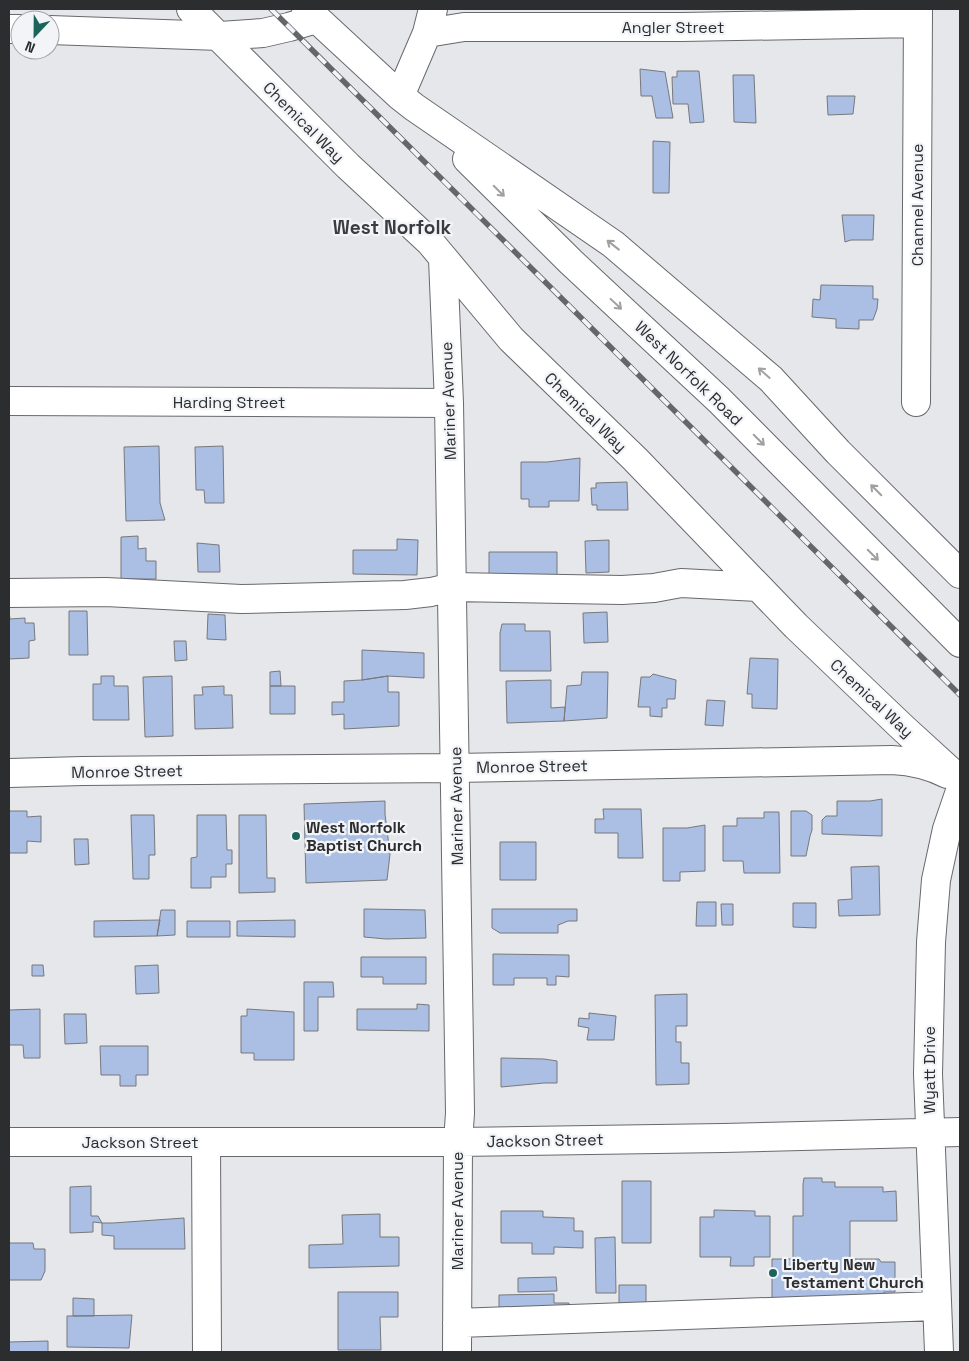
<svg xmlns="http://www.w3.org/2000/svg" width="969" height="1361" font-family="'Space Grotesk',sans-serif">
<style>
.building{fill:#abbee3;stroke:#77797c}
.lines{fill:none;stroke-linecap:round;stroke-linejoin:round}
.minor-casing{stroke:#68696d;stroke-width:30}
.minor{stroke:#fff;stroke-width:28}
.rail-casing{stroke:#646668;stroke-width:5.5}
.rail{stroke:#f2f4f8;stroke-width:4;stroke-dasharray:11;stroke-linecap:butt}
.oneway{stroke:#a0a0a1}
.poi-dot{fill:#1b645a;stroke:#f2f4f8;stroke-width:2}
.labels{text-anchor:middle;stroke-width:4.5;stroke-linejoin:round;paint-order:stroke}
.street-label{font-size:16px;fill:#2c2d2e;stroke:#f2f4f8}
.poi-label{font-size:16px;font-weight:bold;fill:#2c2d2e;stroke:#f2f4f8;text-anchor:start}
.quarter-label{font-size:19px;font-weight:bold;fill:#3a3c3f;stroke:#f2f4f8}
</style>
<rect width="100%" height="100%" fill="#e5e7eb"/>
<!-- building -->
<path class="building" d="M640 69 665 72 673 118H656L652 96H641Z
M677 71H699L704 122 690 123 688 104H673L672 77H677Z
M733 75H754L756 123 734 122Z
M827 96H855L853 114 828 115Z
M653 141 670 142 669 193H653Z
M842 215H874L873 240H851L845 242Z
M821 285 873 286V299H878L877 309 873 320H859V329L836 328V319L812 317 813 299 820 300Z
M159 446 160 503 165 520 126 521 124 447Z
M223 446 224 503H205L204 490H196L195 447Z
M580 458 579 501H549V507H529V499H521V462H547Z
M627 482 628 510H597V505H592L591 488H596V483Z
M138 536V549L146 548V561H156V579H121V537Z
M397 539 418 540 417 575 353 574V550H397Z
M609 540V572L586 573 585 541Z
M197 543 219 545 220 572H198Z
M489 552H557V576L489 577Z
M9 611 10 619 25 618V623H34L35 640 29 641V658L9 659Z
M69 611H87L88 655H69Z
M607 612 608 642 584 643 583 613Z
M208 614 225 615 226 640 207 639Z
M502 624H525V631H550L551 671H500V633Z
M174 641H186L187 660 175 661Z
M362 650 424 653V678L388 676 362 680Z
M750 658 778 659 777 709 752 708V694H747Z
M280 671 281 686H270V672Z
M582 672H608L607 718 564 721 567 686 581 685Z
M653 674 676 680 675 699H667V708H662V717L650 716V707H638L641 677H650Z
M101 676H114V686H128L129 720H93V684H101Z
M172 676 173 736 145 737 143 677Z
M388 676V692H399V726L344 729V714L332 715V702H344V681L362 680Z
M551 680V708L565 707 564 721 507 723 506 681Z
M224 686V695H232L233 728 195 729 194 695H203L202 687Z
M270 686H295V714H270Z
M707 700 725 701 723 726 705 725Z
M882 799V836L822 834V820L826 816H837V801H870Z
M385 801V814L390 854 387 880 306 883 304 804Z
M603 809H641L643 858H618V833H595V819H604Z
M9 811H27V817L41 816V842L27 841V853H9Z
M791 811H806L812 815V830L810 836 806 856H791Z
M764 812H779L780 873H744L743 861H723V826H737V818H764Z
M131 815H154L155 855H149V879H133Z
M197 815H226L227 850H232V864H226V877H211V888H191V858L197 857Z
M239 815H266L267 878H275V892L239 893Z
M705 825V871L680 872V881H663V828H687Z
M74 839H88L89 864 75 865Z
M500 842H536V880H500Z
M879 866 880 915 839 916 838 900 852 899 851 867Z
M697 902H716V926H696Z
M793 903H816V928L793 927Z
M721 904H733V925H722Z
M364 909 425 910 426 938 386 939 364 937Z
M492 909H577V921H568L558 925V933H500L492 928Z
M161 910H175V935L157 936Z
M160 920 157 936 94 937V921Z
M295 920V937L237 936V921Z
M187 921H230V937H187Z
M493 954 569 955V977L556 976V985H547V978H514V985H493Z
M361 957H426V984H383V977H361Z
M32 965H43L44 976H32Z
M158 965 159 993 136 994 135 966Z
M304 982H333L334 997H318V1031H304Z
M687 994V1026H676V1042H681V1063H689V1084L656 1085 655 995Z
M417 1004 429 1005V1031L357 1030V1009H417Z
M40 1009V1058H24L23 1045H9V1010Z
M247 1009 294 1012V1060H254V1053H241V1016H247Z
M589 1013 616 1016 614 1040H587L589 1028 578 1026 579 1018 589 1019Z
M64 1014H86L87 1043 65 1044Z
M100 1046H148V1075H136V1086H120V1075H101Z
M501 1058 544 1059 557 1061V1083H544L501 1087Z
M804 1178H822V1182H835V1187H883V1192L896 1191 897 1221H850V1259H879L881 1262H895V1292H884V1298H772V1259H793V1216H803V1184Z
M622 1181H651V1243H622Z
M91 1186V1216H98L102 1223 93 1222V1232L70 1233V1187Z
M714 1210 755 1211V1216H770V1257H754V1266H730L731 1257H700V1217H714Z
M501 1211H543V1217L574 1218V1231H583V1248L554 1247V1254H532V1243H501Z
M380 1214V1237H399V1266L309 1268V1245L343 1244 342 1215Z
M184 1218 185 1249H114V1236L102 1235V1223H113Z
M615 1237 616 1293H596L595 1238Z
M9 1243H33L34 1249H45V1271L41 1280H9Z
M556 1277 557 1291 518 1292V1278Z
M619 1285H646V1309L619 1310Z
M338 1292H398V1317H380L381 1350H338Z
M554 1294V1303H569V1316L499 1310V1295Z
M73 1298 94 1299V1316H73Z
M132 1315 129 1348 67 1347V1316Z
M48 1341V1352H9V1342Z"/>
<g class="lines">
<!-- minor casing -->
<g class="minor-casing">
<path id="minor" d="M191 9 348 166 430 242 511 339 635 459 796 626 903 728 960 780
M306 9 400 96 414 107 613 244 771 379 838 452 960 574
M9 29H20
M50 30 220 36 263 33 289 27 316 19
M427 33 464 27H682L918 23
M400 96 427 33 433 9
M467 159 571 262 719 400 960 643
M443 259 449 403 460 1113 458 1142 457 1352
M9 401 449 403
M916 402 918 9
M9 593 106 592 241 599 405 595 431 592 452 587 622 590 654 588 681 583 758 587
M9 773 83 771 455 768 892 760C911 761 930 765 947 774
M9 1142H458L723 1138 960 1132
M206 1142 207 1352
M457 1323 937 1306
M939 1352 928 1074 931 942 936 880 947 829 960 791"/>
</g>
<!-- minor -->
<use href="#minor" class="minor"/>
<!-- rail casing -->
<g class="rail-casing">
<path id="rail" d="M271 9 960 695"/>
</g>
<!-- rail -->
<use href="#rail" class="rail"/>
</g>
<!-- one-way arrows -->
<defs><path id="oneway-shaft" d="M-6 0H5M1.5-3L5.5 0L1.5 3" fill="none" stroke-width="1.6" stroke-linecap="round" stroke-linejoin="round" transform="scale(1.25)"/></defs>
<g class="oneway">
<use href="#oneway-shaft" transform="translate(499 191) rotate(45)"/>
<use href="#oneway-shaft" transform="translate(613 245) rotate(-142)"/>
<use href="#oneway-shaft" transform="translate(616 304) rotate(43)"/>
<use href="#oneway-shaft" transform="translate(764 373) rotate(-139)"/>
<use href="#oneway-shaft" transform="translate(759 440) rotate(45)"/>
<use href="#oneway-shaft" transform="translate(876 490) rotate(-135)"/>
<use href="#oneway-shaft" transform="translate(873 555) rotate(45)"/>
</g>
<!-- markers -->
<g class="poi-dot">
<circle cx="296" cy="836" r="5"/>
<circle cx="773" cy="1273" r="5"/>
</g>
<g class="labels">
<!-- street labels -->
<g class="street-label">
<text x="673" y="33">Angler Street</text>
<text transform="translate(304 122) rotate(45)" y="6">Chemical Way</text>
<text transform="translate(917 205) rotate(-90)" y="6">Channel Avenue</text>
<text transform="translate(689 373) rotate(44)" y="6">West Norfolk Road</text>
<text transform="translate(448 401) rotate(-92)" y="6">Mariner Avenue</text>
<text x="229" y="408">Harding Street</text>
<text transform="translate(586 412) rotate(44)" y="6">Chemical Way</text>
<text transform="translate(872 698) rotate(43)" y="6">Chemical Way</text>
<text transform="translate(532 766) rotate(-1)" y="6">Monroe Street</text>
<text transform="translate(127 771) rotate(-1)" y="6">Monroe Street</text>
<text transform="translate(456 806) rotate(-91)" y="6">Mariner Avenue</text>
<text transform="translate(929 1070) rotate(-90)" y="6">Wyatt Drive</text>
<text transform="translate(545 1140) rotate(-1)" y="6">Jackson Street</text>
<text x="140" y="1148">Jackson Street</text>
<text transform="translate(457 1211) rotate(-90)" y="6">Mariner Avenue</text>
</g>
<!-- poi labels -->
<g class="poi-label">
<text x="306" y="833">West Norfolk<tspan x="306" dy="18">Baptist Church</tspan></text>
<text x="783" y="1270">Liberty New<tspan x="783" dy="18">Testament Church</tspan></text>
</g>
<!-- quarter labels -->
<g class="quarter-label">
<text x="392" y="234">West Norfolk</text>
</g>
</g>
<!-- border -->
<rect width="969" height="1361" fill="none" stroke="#2c2d2e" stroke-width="20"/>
<!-- north arrow -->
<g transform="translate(35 35) rotate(202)"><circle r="24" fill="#f2f4f8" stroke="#a3a4a7"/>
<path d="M0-4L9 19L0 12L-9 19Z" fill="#1b645a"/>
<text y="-8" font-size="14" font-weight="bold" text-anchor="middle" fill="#2c2d2e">N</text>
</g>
</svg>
